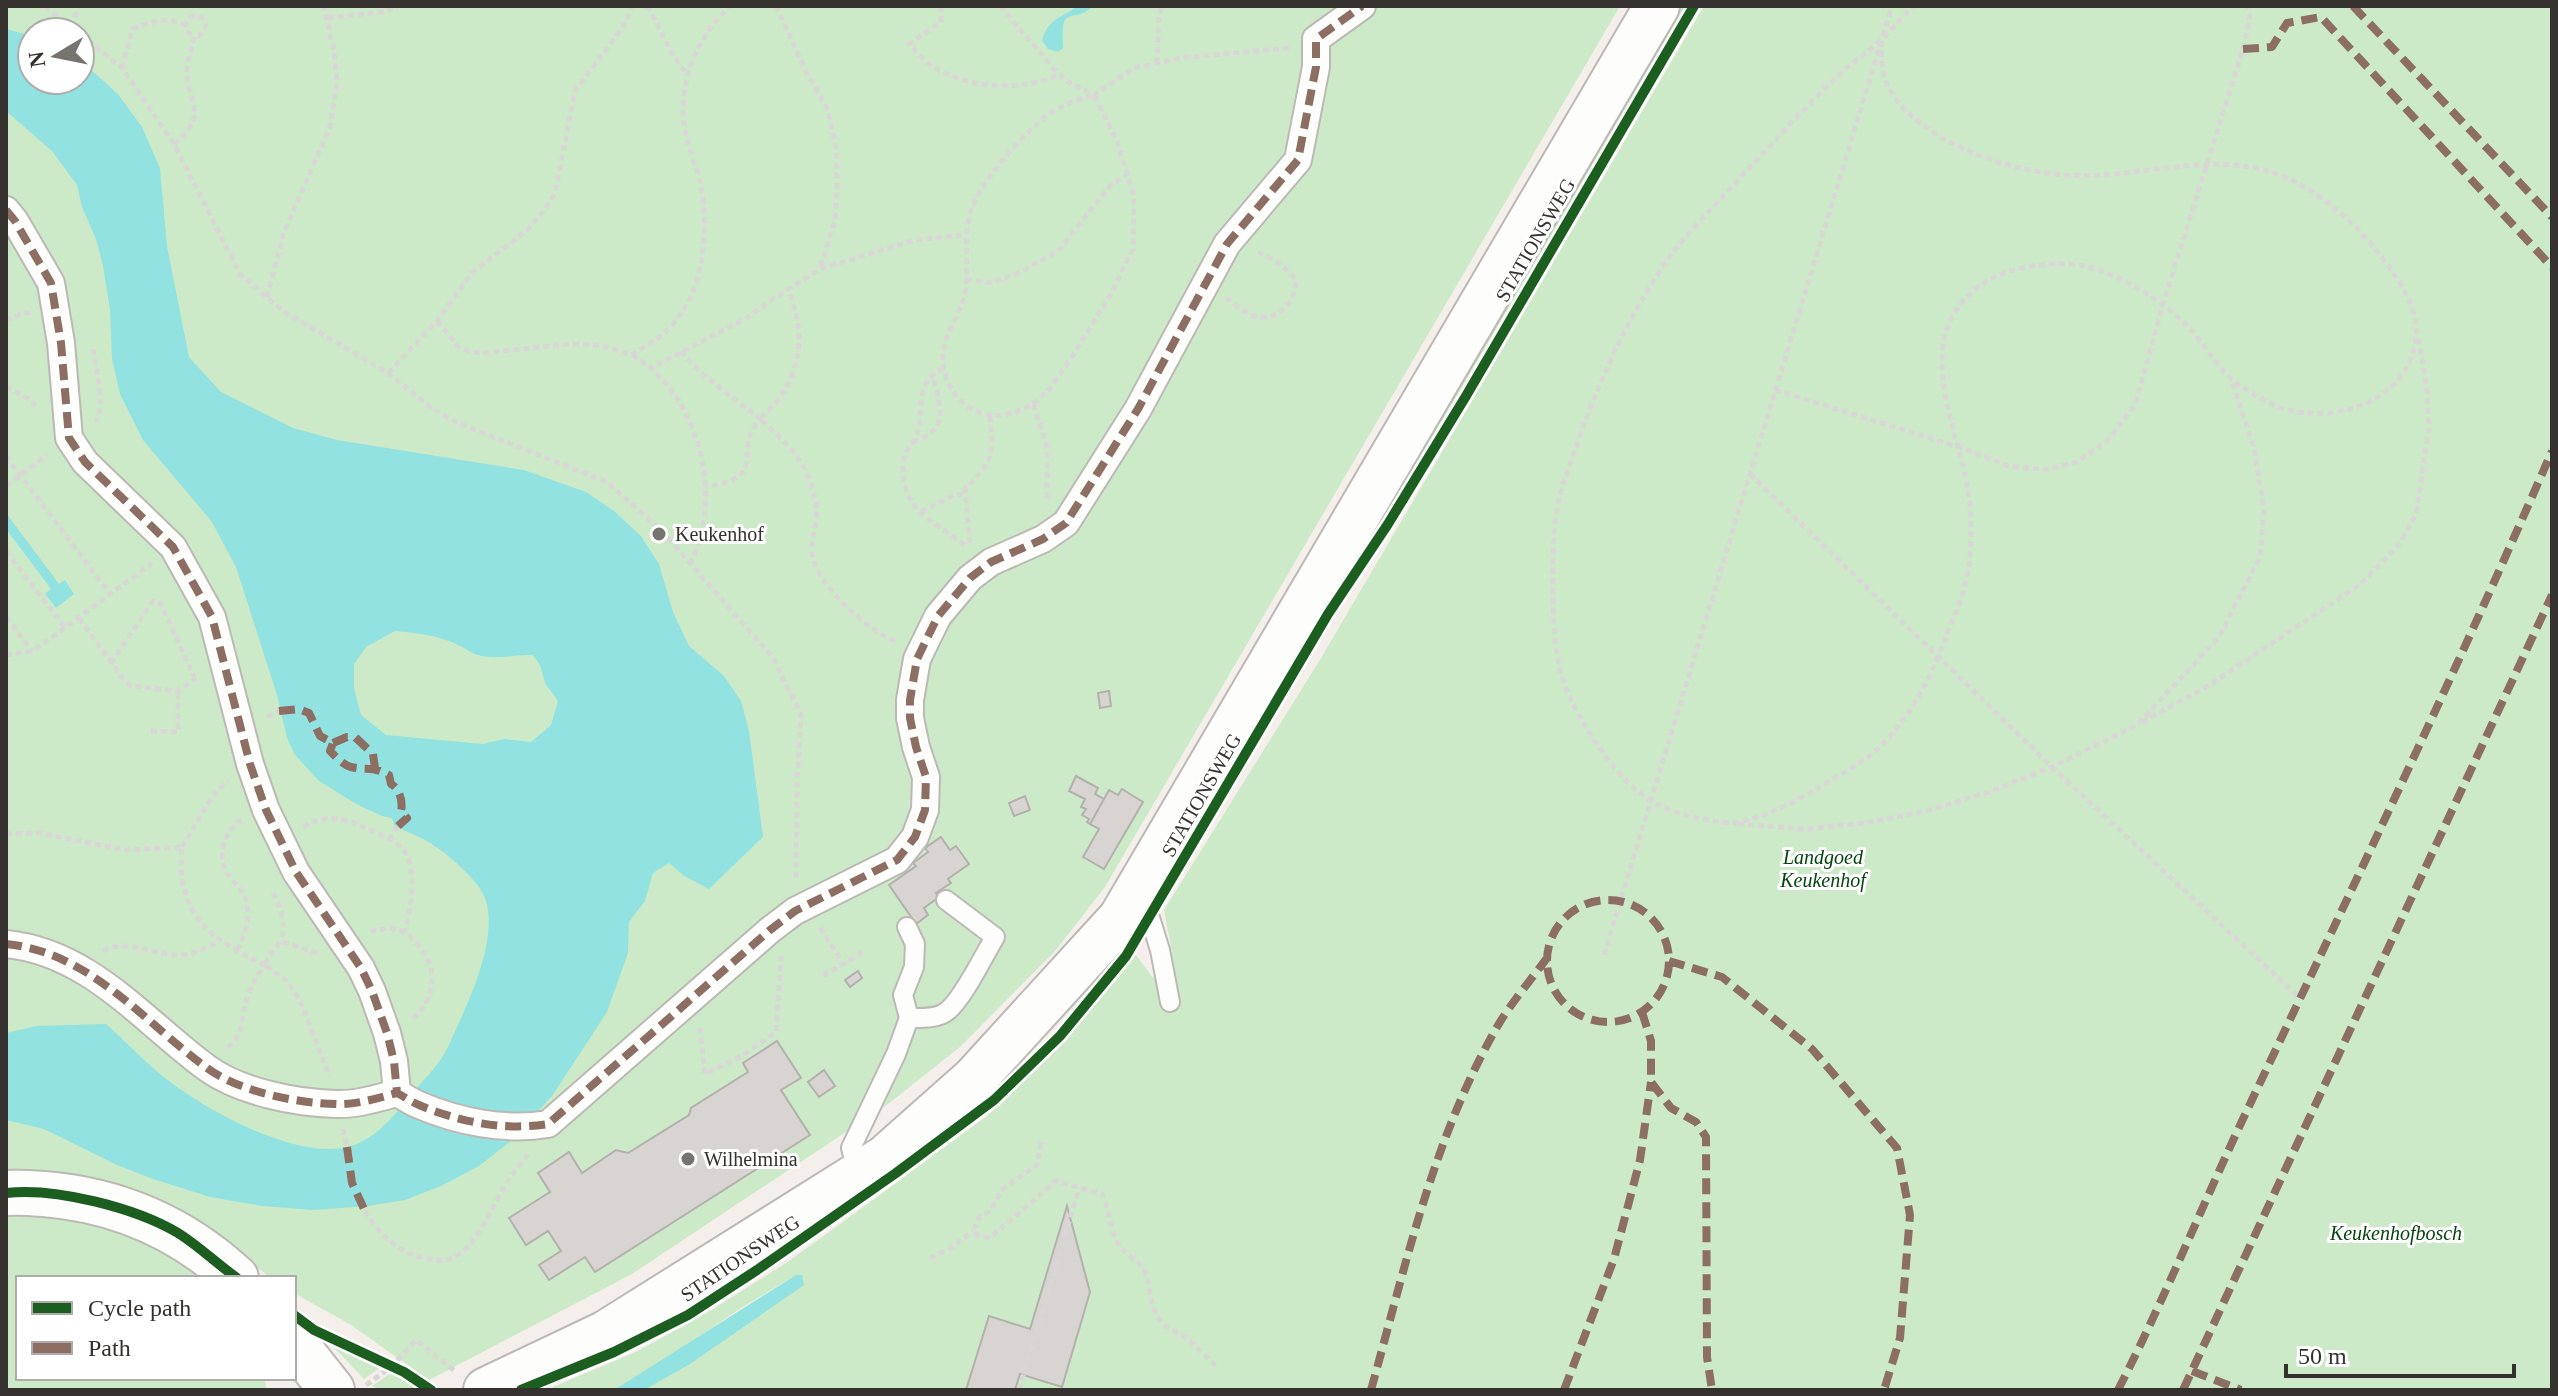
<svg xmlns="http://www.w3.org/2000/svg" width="2558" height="1396" font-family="Georgia,serif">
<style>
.green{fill:#cdeac8;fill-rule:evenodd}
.water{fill:#92e2e1;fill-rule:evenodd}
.building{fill:#d7d4d1;stroke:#b4b0ae;stroke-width:2}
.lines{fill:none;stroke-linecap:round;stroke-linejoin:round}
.service-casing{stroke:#bcb9b5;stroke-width:22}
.pedestrian-casing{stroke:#bcb9b5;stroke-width:30}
.tertiary-casing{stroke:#bcb9b5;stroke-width:48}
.secondary-casing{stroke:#bcb9b5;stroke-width:48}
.path{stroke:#d9d7d6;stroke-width:5;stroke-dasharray:6 4;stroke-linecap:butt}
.service{stroke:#fdfdfc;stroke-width:18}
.pedestrian{stroke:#fdfdfc;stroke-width:26}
.tertiary{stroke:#fdfdfc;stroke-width:44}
.secondary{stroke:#fdfdfc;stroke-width:44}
.quiet{stroke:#8d6e63;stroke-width:8;stroke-dasharray:16 8;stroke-linecap:butt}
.cycleway-casing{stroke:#fff;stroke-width:15}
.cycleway{stroke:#1b5e20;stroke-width:10}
.poi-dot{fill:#777470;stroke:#fff;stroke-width:3}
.labels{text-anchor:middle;stroke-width:6;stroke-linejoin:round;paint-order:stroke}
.street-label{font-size:20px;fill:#34312e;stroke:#fff}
.poi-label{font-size:20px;fill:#34312e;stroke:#fff;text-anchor:start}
.park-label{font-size:20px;font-style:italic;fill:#03460c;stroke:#fff}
</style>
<rect width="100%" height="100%" fill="#f4efea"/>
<!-- green -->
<path class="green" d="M6 6H1620L1105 887 1056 950 960 1047 888 1104 632 1274 429 1380 351 1325 294 1293V1278H271L185 1214 6 1174ZM32 32H80V80H32Z
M1673 6H1687L1407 480 1324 609Z
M1704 6H2552V1390H546L638 1351 710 1311 786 1263 832 1230 987 1116 1065 1041 1136 955 1153 978 1172 952 1164 910 1321 658ZM796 1275 715 1335 669 1357 738 1310Z
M15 1212 103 1223 157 1246 202 1278H18V1378H264L267 1390H6V1213Z
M324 1337 381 1367 364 1379Z
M391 1373 421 1390H382L372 1386Z"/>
<!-- water -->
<path class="water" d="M1078 6H1093C1073 26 1060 0 1063 48L1058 52 1048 49 1042 41C1048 18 1060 19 1078 6Z
M6 29 32 36V80H80V60L118 94 142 127 160 168 167 246 189 357 221 392 293 428 337 440 524 470 586 492 614 511 641 536 659 564 673 612 689 646 724 676 741 701 749 731 763 837 709 889 684 876 669 863 653 873 645 901 629 922 628 953 607 1012 552 1096 511 1141 479 1166 441 1186 405 1200 368 1206 313 1210 262 1206 210 1197 153 1179 117 1165 44 1129 6 1120V1033L37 1026 106 1024C124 1040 141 1058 160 1074 201 1108 306 1168 359 1143 383 1132 399 1109 416 1089 425 1078 435 1069 443 1056 448 1048 452 1038 456 1029 472 995 497 938 486 901 481 881 444 851 427 841 416 835 404 831 394 825L392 818 382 816 358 805 319 781 295 755 287 738 277 695 236 567 212 522 143 440 120 394 112 359 110 310 103 266 96 239 82 207 77 185 52 151 6 111ZM395 631C417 633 438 635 458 645 464 647 469 652 475 654 493 661 514 654 533 655L540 665 545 683 558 701 551 725 531 742 504 739 483 744 386 735 361 715 354 688V664L366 647Z
M6 513 59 584 65 580 74 594 56 608 45 594 51 589 6 529Z
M796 1275H802L804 1285 690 1364 644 1390H614Z"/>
<!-- building -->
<path class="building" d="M1109 691 1111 706 1100 708 1098 693Z
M1076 776 1098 788 1095 794 1104 799 1090 824 1087 822 1089 819 1082 815 1086 809 1081 807 1085 799 1069 791Z
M1122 789 1143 802 1104 869 1083 857 1099 829 1090 824 1109 790 1118 795Z
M1025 796 1030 810 1014 816 1009 803Z
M941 837 950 850 956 846 969 864 948 879 951 883 936 893 939 897 924 908 928 915 916 924 889 885 916 866 913 863 928 852 925 848Z
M858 971 862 978 850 987 845 980Z
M777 1041 801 1078 781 1090 810 1135 595 1272 585 1257 549 1280 539 1265 561 1251 548 1231 526 1245 509 1218 550 1192 538 1173 569 1152 582 1173 616 1150 628 1153 689 1115 691 1108 748 1072 743 1063Z
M824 1070 835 1086 819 1097 808 1082Z
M1067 1206 1090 1292 1062 1387 1020 1374 1015 1390H966L989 1316 1030 1329Z"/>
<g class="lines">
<!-- service casing -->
<g class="service-casing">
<path id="service" d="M1141 889 1160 950 1170 1002
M909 1018C921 1018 936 1019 946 1012 962 1001 984 955 995 937L946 900
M858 1174 851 1148 896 1054 909 1018 903 995 914 967 915 944 907 927"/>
</g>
<!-- pedestrian casing -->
<g class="pedestrian-casing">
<path id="pedestrian" d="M6 210 15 221 51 283 61 343 69 438 85 462 173 547 212 617 250 764 266 810 296 872 361 968 372 991 387 1033 394 1061 397 1093C405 1097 411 1102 419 1105 459 1122 505 1131 548 1124L770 930 795 911 897 860 915 837 925 810 926 777 916 747 910 718V700L917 659 938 616 970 578 991 562 1043 539 1066 523 1138 409 1227 244 1298 160 1316 67V39L1362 6
M6 944C90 952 144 1022 207 1068 240 1092 296 1103 336 1104 356 1105 378 1098 397 1093"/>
</g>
<!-- tertiary casing -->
<g class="tertiary-casing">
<path id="tertiary" d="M6 1193C18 1192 31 1193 44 1194 118 1200 181 1227 236 1278
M294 1342 332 1390"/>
</g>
<!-- secondary casing -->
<g class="secondary-casing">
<path id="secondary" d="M486 1390 606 1333 885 1158 974 1079 1121 918 1657 6"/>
</g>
<!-- path -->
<path class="path" d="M45 6 77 32
M647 6C662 28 669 56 688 74
M776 6 806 72 828 110 836 148 837 185 835 221 820 268
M941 6V22L909 44C917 52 926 64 937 69 974 90 1023 91 1060 74
M1000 6 1053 68 1068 82 1094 95 1134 68 1182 58 1289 48
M328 18 381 12 398 6
M70 26 80 6
M80 34 122 68 174 144 240 274 283 311 388 373 430 407 458 423 607 482 661 530 774 659 801 715 797 786 796 882
M1883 36 1892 6
M1881 41C1882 56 1881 70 1887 84 1913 139 2006 171 2064 175 2132 180 2202 152 2268 171 2313 184 2356 222 2383 259 2399 280 2420 311 2416 338 2408 403 2332 426 2278 407 2265 402 2250 392 2239 385 2220 372 2207 348 2191 330 2169 305 2125 277 2092 268 2066 260 2031 264 2005 273 1973 283 1946 313 1943 347 1937 401 1965 452 1970 506 1972 534 1971 566 1963 593 1959 607 1952 621 1947 634 1930 680 1907 726 1868 757 1853 768 1835 778 1818 788 1794 802 1766 817 1738 822 1728 824 1718 822 1709 820 1659 813 1630 792 1602 751 1585 728 1569 701 1561 673 1554 649 1554 625 1553 600 1553 566 1552 531 1559 498 1562 484 1568 470 1573 456 1596 387 1627 317 1669 258 1686 234 1708 213 1727 192 1764 152 1800 112 1839 75 1853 61 1871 51 1884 37 1895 26 1902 16 1915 6
M1157 63 1159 14 1163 6
M122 68 133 29C151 22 166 16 185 25
M174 144C207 116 191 110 187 74 186 60 193 49 194 36L186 31C183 3 220 19 199 36H194
M966 279 990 283 1016 274 1058 251 1110 186 1127 174
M267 297 284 232 330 127 337 82 334 50 324 6
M1226 298C1234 304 1245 314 1254 316 1278 323 1297 301 1296 279L1279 263 1255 250
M6 321 19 315 31 312
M437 321 460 349 480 353 572 344 600 345 632 355C640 349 650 344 658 338 703 305 710 238 701 186 696 163 684 139 683 115 683 70 699 36 730 6
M93 349C96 371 106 402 96 422
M681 351C703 379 733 396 760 419 730 454 772 476 706 487
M632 355 651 367
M943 368C914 383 924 410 917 434 915 440 910 446 907 451 900 465 903 485 910 499 920 518 950 532 967 547
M388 373 437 321 472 273 527 230 544 211 555 193 575 91 625 24 632 6
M6 386 27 398 39 409
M1775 390 1959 447 2009 466 2045 470 2077 462 2107 441 2135 405 2163 304 2243 49 2250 16 2248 6
M1033 404 1048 391 1072 357 1112 292 1133 249 1134 196 1116 139 1094 95C1078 99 1063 105 1049 114 1025 131 977 185 970 214 963 240 969 266 965 293 962 310 949 327 945 344 936 376 958 413 993 415 1007 417 1021 410 1033 404L1047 447V499
M913 442C950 429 941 409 933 376
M6 456 110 594
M1750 474 2052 767 2301 999
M6 486 47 455
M921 512 952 496 965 494
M970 543 965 490C993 458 994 459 990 416
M6 551 65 628
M690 564C717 512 707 444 676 396 669 386 659 377 651 368L743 320 788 289
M6 617 32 651
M79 618 124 680 131 686 178 691 195 679H200
M895 641C868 631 816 584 812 554 811 543 814 534 816 523 818 510 815 494 810 481 800 454 781 438 760 419 768 410 779 401 785 390 804 356 802 323 788 289L820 269 915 240 966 235
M6 655 32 651 43 644 152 563
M111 663 153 601 161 604 195 679
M267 717 279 711
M2142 722 2208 686 2361 584 2398 546 2416 514 2429 428 2427 390 2418 335
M151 731 178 732V691
M1738 824 1804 829 1865 823 1926 811 1989 792 2052 767 2137 725 2219 637 2260 557 2264 509 2254 449 2232 381
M303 827C331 810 352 822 379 834 386 838 395 841 401 847 418 864 412 911 404 932 437 957 443 992 411 1021
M6 834 39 833 126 850 182 847C176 914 207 937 264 965 258 975 252 984 248 995 239 1020 248 1028 226 1050
M389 840 398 826
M182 847 211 798 228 780
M273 893C280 908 288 926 280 941
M820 928 844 964
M370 931 390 928 404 932
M237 950C245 935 251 918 246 901 243 888 230 881 225 869 218 850 226 829 243 819
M103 951C129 938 151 955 178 955 193 955 206 948 220 940
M317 953 280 941 264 965 286 980 300 1001 330 1077
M1604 955 1879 49
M823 976 863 952
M700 1028 705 1074 742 1056 776 1032 781 956
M343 1129 347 1147
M1041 1143 1037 1165 1001 1190 992 1209 979 1218 973 1231 977 1235 990 1238 1056 1181 1102 1194C1110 1211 1110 1231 1120 1247 1127 1257 1141 1261 1145 1273 1152 1290 1149 1305 1160 1320 1167 1330 1181 1333 1191 1342 1200 1350 1208 1359 1218 1367
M365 1211C378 1232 395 1251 421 1257 432 1259 442 1263 452 1258 480 1245 493 1202 510 1178 516 1169 523 1161 529 1153
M930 1258 951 1248 973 1231
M366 1385 391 1367 416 1340 456 1372
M1019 1390 1079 1188"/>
<!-- service -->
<use href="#service" class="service"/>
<!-- pedestrian -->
<use href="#pedestrian" class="pedestrian"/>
<!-- tertiary -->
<use href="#tertiary" class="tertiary"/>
<!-- secondary -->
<use href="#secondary" class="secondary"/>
<!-- quiet -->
<path class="quiet" d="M2353 6 2552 217
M2243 49 2272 47 2287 23 2321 17 2552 267
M6 210 15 221 51 283 61 343 69 438 85 462 173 547 212 617 250 764 266 810 296 872 361 968 372 991 387 1033 394 1061 397 1093C405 1097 411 1102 419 1105 459 1122 505 1131 548 1124L770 930 795 911 897 860 915 837 925 810 926 777 916 747 910 718V700L917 659 938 616 970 578 991 562 1043 539 1066 523 1138 409 1227 244 1298 160 1316 67V39L1362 6
M279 711 299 709 309 713 320 736 333 743 330 751C336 757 343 765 351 767 368 771 370 765 389 775L391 784C400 789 403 802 401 811L407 818 398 826
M333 743 347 737H355L373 754 375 768
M1547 961a61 61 0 1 1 122 0a61 61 0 1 1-122 0Z
M6 944C90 952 144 1022 207 1068 240 1092 296 1103 336 1104 356 1105 378 1098 397 1093
M1669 961 1722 977 1812 1049 1897 1148 1910 1215 1900 1338 1884 1390
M1642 1012 1651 1041V1082L1671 1108 1696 1122 1706 1137 1707 1357 1712 1390
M347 1147 352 1183 365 1211
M2192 1371 2241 1390
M1371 1390C1405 1268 1433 1138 1497 1027 1511 1003 1530 981 1547 958
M1564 1390 1614 1259 1640 1160 1651 1082
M2118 1390C2163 1302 2200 1211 2242 1121 2347 899 2454 677 2552 451
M2183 1390 2552 595"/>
<!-- cycleway casing -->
<g class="cycleway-casing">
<path id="cycleway" d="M6 1193C55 1187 136 1208 178 1233 199 1246 217 1264 237 1278
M294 1315 314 1330 404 1372 431 1390
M521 1390 614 1352 688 1315 757 1270 896 1173 994 1100 1060 1036 1126 956 1328 614 1388 524 1466 396 1694 6"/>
</g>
<!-- cycleway -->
<use href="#cycleway" class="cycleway"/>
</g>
<!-- markers -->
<g class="poi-dot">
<circle cx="659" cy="534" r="8"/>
<circle cx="688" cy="1159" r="8"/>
</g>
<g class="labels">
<!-- street labels -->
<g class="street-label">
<text transform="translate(1535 240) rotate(-60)" y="7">STATIONSWEG</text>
<text transform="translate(1201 795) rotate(-60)" y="7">STATIONSWEG</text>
<text transform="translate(740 1258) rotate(-34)" y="7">STATIONSWEG</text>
</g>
<!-- poi labels -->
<g class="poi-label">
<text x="675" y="541">Keukenhof</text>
<text x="704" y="1166">Wilhelmina</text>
</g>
<!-- park labels -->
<g class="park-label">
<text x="1823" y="864">Landgoed<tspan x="1823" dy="23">Keukenhof</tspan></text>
<text x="2396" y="1240">Keukenhofbosch</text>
</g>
</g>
<!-- border -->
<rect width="2558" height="1396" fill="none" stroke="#34312e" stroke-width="16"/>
<!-- legend -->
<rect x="16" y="1276" width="280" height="104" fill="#ffffff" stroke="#aeadab" stroke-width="2"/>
<rect x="32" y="1302" width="40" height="12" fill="#1b5e20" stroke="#aeadab" stroke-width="2"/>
<text x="88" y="1316" font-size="24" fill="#34312e">Cycle path</text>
<rect x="32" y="1342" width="40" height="12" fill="#8d6e63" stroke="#aeadab" stroke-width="2"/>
<text x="88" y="1356" font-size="24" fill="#34312e">Path</text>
<!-- north arrow -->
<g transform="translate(56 56) rotate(260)"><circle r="38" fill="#ffffff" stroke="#aeadab" stroke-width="2"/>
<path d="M0-6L14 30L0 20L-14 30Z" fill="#777470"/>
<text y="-12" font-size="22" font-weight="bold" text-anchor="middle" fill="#34312e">N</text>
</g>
<!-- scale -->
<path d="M2286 1364v12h228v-12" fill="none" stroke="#34312e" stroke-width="4"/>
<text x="2298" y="1364" font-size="24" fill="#34312e" stroke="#ffffff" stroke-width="6" paint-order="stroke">50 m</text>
</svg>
